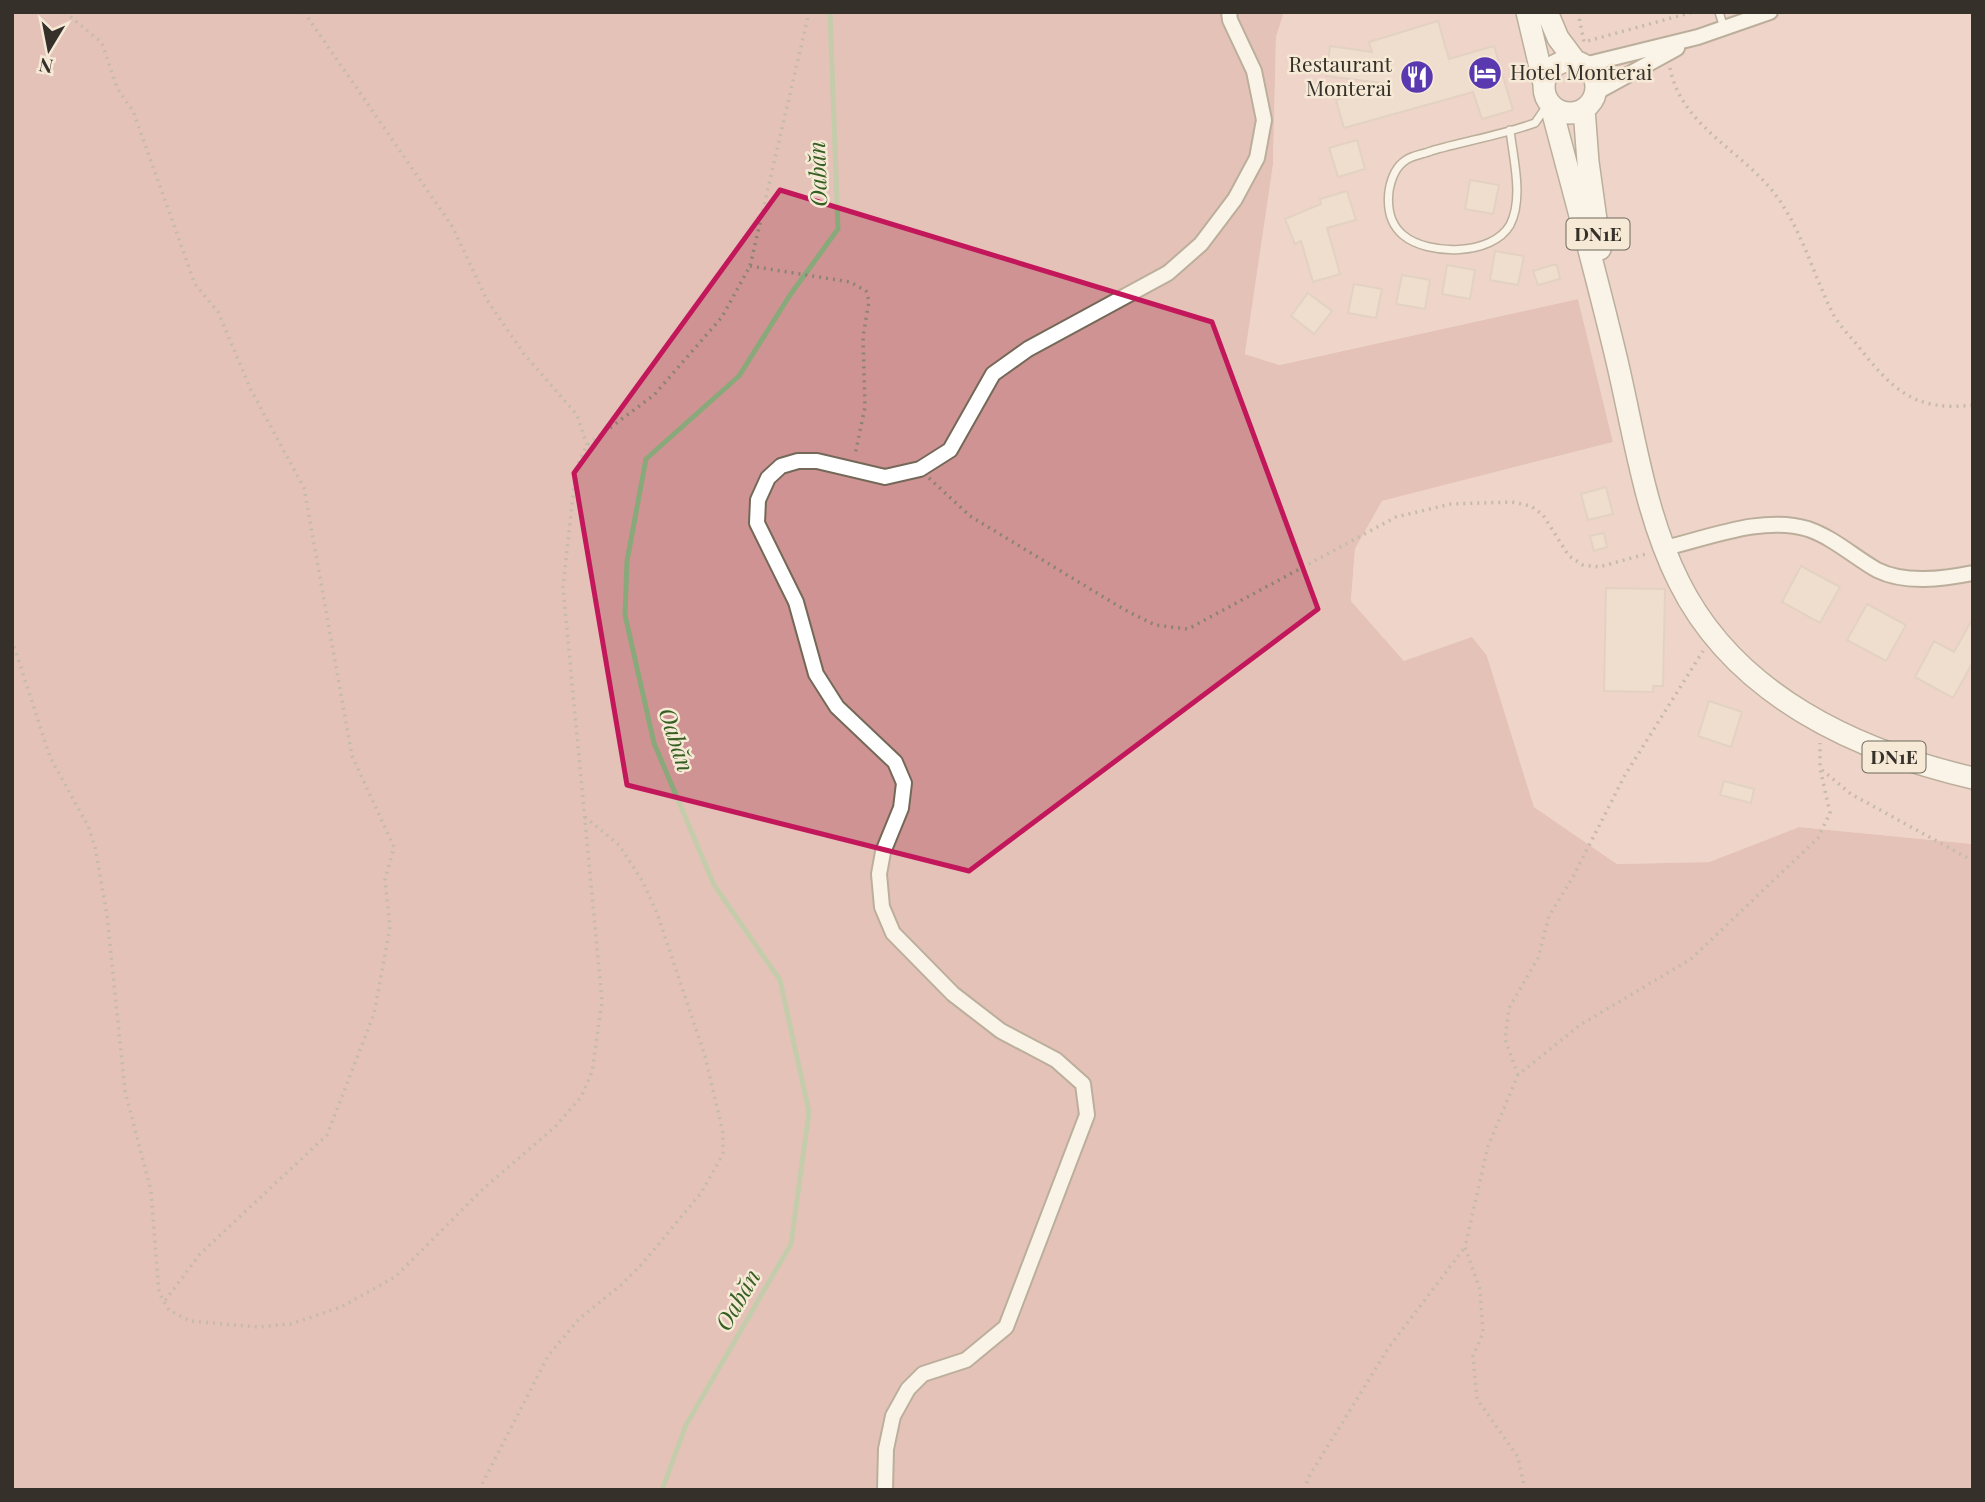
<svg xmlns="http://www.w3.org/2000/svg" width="1985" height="1502" font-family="'Playfair Display',serif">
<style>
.green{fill:#e6baba}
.forest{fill:#d09393}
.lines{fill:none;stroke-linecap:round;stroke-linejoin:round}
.stream{stroke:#89a97b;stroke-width:5}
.building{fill:#e6d0c5;stroke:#ccb7ac;stroke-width:2}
.lane-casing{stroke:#746958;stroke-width:10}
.street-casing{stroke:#746958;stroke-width:18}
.primary-casing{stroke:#746958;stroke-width:24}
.path{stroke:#8c8377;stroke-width:3.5;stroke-dasharray:2 5;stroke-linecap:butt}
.lane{stroke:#fff;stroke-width:7}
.street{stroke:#fff;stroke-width:14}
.primary{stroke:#fff;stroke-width:21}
.marked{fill:none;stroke:#c2185b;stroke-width:5;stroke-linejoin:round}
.labels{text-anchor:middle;stroke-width:5;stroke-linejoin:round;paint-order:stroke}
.shield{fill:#f6e9d6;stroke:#6f685d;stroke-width:2}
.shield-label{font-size:19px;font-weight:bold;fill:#353029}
.poi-label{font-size:21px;fill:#353029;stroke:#f6e9d6;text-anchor:end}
.water-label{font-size:23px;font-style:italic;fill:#355f20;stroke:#f6e9d6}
</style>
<rect width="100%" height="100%" fill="#f6e9d6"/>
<!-- green -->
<path class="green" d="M1284 12H1973V844L1799 827 1709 862 1617 864 1534 807 1487 656 1404 661 1351 601 1355 549 1382 501 1613 442 1578 299 1278 365 1245 354 1273 165 1276 37Z"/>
<!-- forest -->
<path class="forest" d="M12 12H1284L1276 37 1273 165 1245 354 1279 365 1578 299 1613 442 1382 501 1355 549 1351 601 1404 661 1472 637 1487 656 1534 807 1617 864 1709 862 1799 827 1973 844V1490H12Z"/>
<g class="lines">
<!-- stream -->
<path class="stream" d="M662 1490 686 1425 791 1244 809 1112 780 980 714 885 654 743 625 615 627 561 646 459 739 376 790 295 838 229 830 12"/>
</g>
<!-- building -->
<path class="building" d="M1438 21 1449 59 1494 46 1513 110 1482 119 1473 92 1344 128 1336 100 1389 84 1326 76 1330 46 1372 52 1369 42Z
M1357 140 1365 169 1338 177 1329 148Z
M1470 180 1499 185 1493 214 1465 209Z
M1347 191 1356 220 1327 228 1340 274 1313 282 1301 241 1295 244 1285 219 1321 204 1320 199Z
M1495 251 1524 256 1518 285 1490 280Z
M1447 265 1475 270 1470 299 1442 294Z
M1552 265H1557L1560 279 1538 285 1533 271Z
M1402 275 1430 280 1425 309 1396 304Z
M1354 284 1382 289 1376 318 1348 313Z
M1308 293 1332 311 1314 334 1291 316Z
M1606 487 1613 514 1588 520 1581 494Z
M1604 533 1607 547 1594 551 1590 536Z
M1801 566 1840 587 1820 623 1782 602Z
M1606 588 1665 589 1663 686H1653V692L1604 691Z
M1867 604 1906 625 1886 661 1847 640Z
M1973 618V662L1953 698 1915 677 1934 641 1954 652Z
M1709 701 1742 712 1731 747 1698 736Z
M1724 781 1754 789 1751 803 1720 795Z"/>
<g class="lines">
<!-- lane casing -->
<g class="lane-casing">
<path id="lane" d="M1719 12 1724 28
M1510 130C1513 158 1524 198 1510 225 1492 256 1428 256 1403 235 1390 224 1387 208 1389 191 1391 179 1395 167 1406 160 1413 155 1424 154 1431 151 1465 141 1502 135 1535 123L1546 107"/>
</g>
<!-- street casing -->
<g class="street-casing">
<path id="street" d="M1584 65 1698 37 1770 12
M1595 93 1677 48
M1665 548C1708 538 1763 515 1808 529 1834 538 1854 557 1877 570 1905 584 1943 579 1973 573
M885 1490 886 1449 893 1416 908 1389 923 1374 966 1360 1006 1327 1087 1115 1083 1084 1056 1060 1001 1031 953 994 893 933 882 907 879 874 883 852 901 808 904 783 895 762 837 707 816 674 796 602 757 523 758 500 768 478 781 466 798 461H817L885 477 920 469 950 450 993 374 1028 349 1168 273 1201 244 1235 199 1257 158 1264 120 1254 71 1230 20 1229 12"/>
</g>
<!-- primary casing -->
<g class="primary-casing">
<path id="primary" d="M1527 12 1544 84
M1547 12 1558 38 1576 62
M1544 87a26 26 0 1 1 52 0a26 26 0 1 1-52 0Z
M1551 106C1573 190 1596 273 1616 357 1634 432 1644 512 1679 582 1735 695 1856 751 1973 778
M1584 109 1588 162 1600 249"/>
</g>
<!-- path -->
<path class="path" d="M65 12 102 43 117 88 133 111 195 284 218 312 251 390 304 488 352 756 394 847 385 880 390 927 374 1014 327 1135 200 1254 164 1302
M304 12 452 226 487 300 524 354 577 415 587 445
M1578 12 1584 42 1693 12
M1670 68C1682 129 1747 152 1780 201 1803 235 1814 275 1832 312 1838 324 1849 335 1858 346 1892 389 1914 412 1973 405
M750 266 850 282 866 291 869 301 863 337 865 407 855 455
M929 478 970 516 1125 610 1155 625 1188 629 1396 517 1451 504 1512 502 1531 506 1543 515 1569 556 1583 565 1599 567 1646 554
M12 640 50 757 88 826 95 847 107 915 125 1091 151 1191 159 1293 169 1310 190 1321 257 1327 291 1324 341 1307 395 1277 484 1188 555 1127 581 1097 592 1072 602 1001 563 587 576 468 587 445 654 395 722 317 750 266 809 12
M1822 770 1851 794 1973 861
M1518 1075 1505 1039 1509 1008 1538 958 1549 916 1573 877 1625 775 1703 651
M479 1490 548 1356 579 1319 621 1285 642 1264 701 1193 723 1154V1133L705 1056 657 913 643 882 619 845 584 816
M1305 1490 1308 1478 1389 1347 1465 1247
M1525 1490 1518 1457 1477 1399 1473 1356 1483 1333 1480 1290 1465 1247 1488 1146 1518 1075 1580 1025 1691 959 1818 838 1830 813 1820 768V743"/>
<!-- lane -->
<use href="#lane" class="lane"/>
<!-- street -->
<use href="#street" class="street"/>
<!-- primary -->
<use href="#primary" class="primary"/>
</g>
<!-- marked area -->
<path d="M0 0H1985V1502H0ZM780 190 1212 322 1318 609 969 871 627 785 574 473Z" fill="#f6e9d6" fill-opacity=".55" fill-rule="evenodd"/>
<path class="marked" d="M780 190 1212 322 1318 609 969 871 627 785 574 473Z"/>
<!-- icons -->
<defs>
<g id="hotel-disc" transform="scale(1.75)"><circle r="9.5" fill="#5a38b0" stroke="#f6e9d6"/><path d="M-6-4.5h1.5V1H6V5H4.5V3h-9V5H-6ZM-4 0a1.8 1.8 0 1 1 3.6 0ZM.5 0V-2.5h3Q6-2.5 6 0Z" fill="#fff"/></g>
<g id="restaurant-disc" transform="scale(1.75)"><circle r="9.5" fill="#5a38b0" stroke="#f6e9d6"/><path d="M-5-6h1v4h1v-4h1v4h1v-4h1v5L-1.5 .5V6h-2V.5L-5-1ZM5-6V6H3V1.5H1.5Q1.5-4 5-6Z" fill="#fff"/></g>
</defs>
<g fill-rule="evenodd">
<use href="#hotel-disc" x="1485" y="73"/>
<use href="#restaurant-disc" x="1417" y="77"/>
</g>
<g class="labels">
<!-- shield labels -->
<g class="shield">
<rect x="1566.5" y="218.5" width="63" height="31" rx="5"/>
<rect x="1862.5" y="741.5" width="63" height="31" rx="5"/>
</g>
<g class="shield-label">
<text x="1598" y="241">DN1E</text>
<text x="1894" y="764">DN1E</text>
</g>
<!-- poi labels -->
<g class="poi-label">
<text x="1392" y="72">Restaurant<tspan x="1392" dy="24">Monterai</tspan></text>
<text x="1510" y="80" text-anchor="start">Hotel Monterai</text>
</g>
<!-- water labels -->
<g class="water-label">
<text transform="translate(818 174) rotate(-92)" y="8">Oabăn</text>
<text transform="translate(676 740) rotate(72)" y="8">Oabăn</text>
<text transform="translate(738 1300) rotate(-60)" y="8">Oabăn</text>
</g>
</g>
<!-- border -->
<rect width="1985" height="1502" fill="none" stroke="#353029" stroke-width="28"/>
<!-- north arrow -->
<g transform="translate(49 49) rotate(190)" stroke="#f6e9d6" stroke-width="5" paint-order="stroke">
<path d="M0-5L12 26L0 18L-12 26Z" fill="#353029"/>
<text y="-10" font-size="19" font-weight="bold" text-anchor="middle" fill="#353029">N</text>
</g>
</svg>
